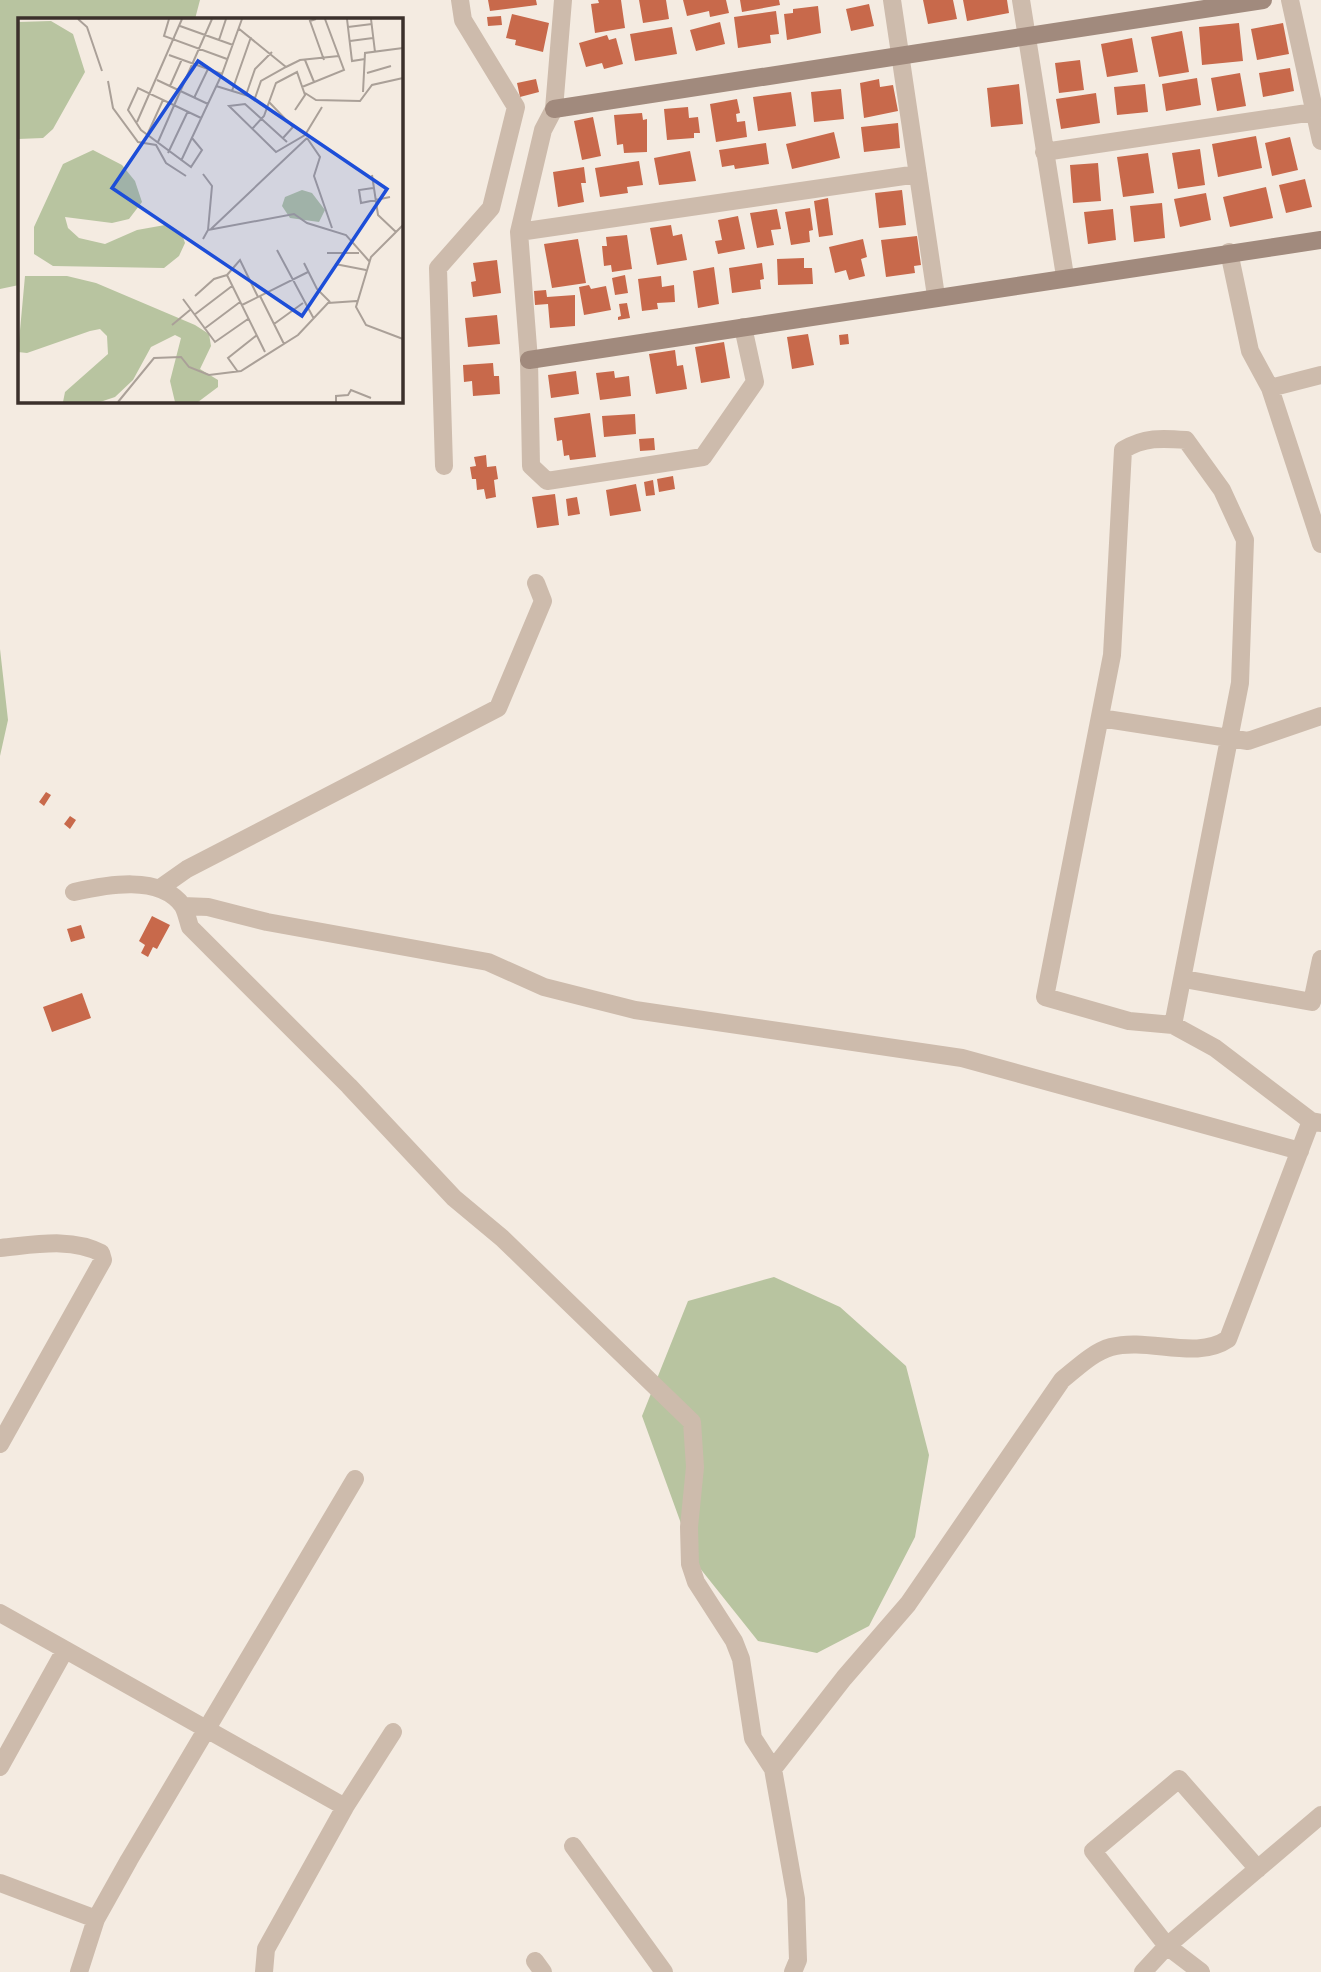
<svg xmlns="http://www.w3.org/2000/svg" width="1321" height="1972" font-family="'Source Sans 3',sans-serif">
<style>
.green{fill:#b8c4a0}
.building{fill:#c8694b}
.lines{fill:none;stroke-linecap:round;stroke-linejoin:round}
.street{stroke:#cdbbac;stroke-width:18}
.secondary{stroke:#a18a7d;stroke-width:18}
.inset-road{fill:none;stroke:#aaa098;stroke-width:2}
.view{fill:#1d4ed8;fill-opacity:0.15;stroke:#1d4ed8;stroke-width:3.5}
.inset-edge{fill:none;stroke:#3b302b;stroke-width:3.5}
</style>
<rect width="100%" height="100%" fill="#f4ebe1"/>
<!-- green -->
<path class="green" d="M0 0H200L195 19H19V285L0 289Z
M0 649 8 720 0 756Z
M774 1277 840 1307 906 1366 929 1455 915 1537 869 1626 817 1653 758 1641 695 1562 642 1416 688 1301Z"/>
<!-- building -->
<path class="building" d="M488 0H536L537 5 490 11Z
M598 0H621L625 28 595 33 591 4 599 3Z
M639 0H666L669 19 643 23Z
M683 0H726L729 13 710 17 709 11 687 16Z
M740 0H779L780 5 742 12Z
M923 0H953L957 19 928 24Z
M963 0H1007L1009 13 967 21Z
M869 4 874 26 851 31 846 9Z
M818 6 821 33 787 40 784 14 793 13V9Z
M776 11 779 34 770 35 771 43 738 48 734 17Z
M512 14 549 23 543 52 515 45 516 40 506 38Z
M501 16 502 25 488 26 487 17Z
M720 22 725 44 696 51 690 30Z
M1239 23 1243 61 1202 65 1199 27Z
M1283 23 1289 54 1257 60 1251 29Z
M672 27 677 54 635 61 630 34Z
M1182 31 1189 72 1159 77 1151 37Z
M607 35 609 40 616 38 623 64 604 69 602 63 586 67 579 43Z
M1132 38 1138 72 1107 77 1101 44Z
M1080 60 1084 90 1059 93 1055 63Z
M1290 68 1294 91 1263 97 1259 73Z
M1240 73 1246 106 1217 111 1211 78Z
M1197 78 1201 105 1166 111 1162 84Z
M536 79 539 92 520 97 517 83Z
M879 79 880 87 893 85 898 111 864 118 860 83Z
M1019 84 1023 124 991 127 987 88Z
M1145 84 1148 112 1117 115 1114 87Z
M841 89 844 119 814 122 811 92Z
M791 92 796 126 758 131 753 97Z
M1096 93 1100 123 1061 129 1056 99Z
M737 99 740 113 736 114 737 122 745 121 747 137 716 142 710 104Z
M688 107 689 118 698 117 700 133H694V138L667 140 664 109Z
M642 113 643 120 647 119V152L624 153 623 144 617 145 614 115Z
M593 117 601 156 582 160 574 121Z
M898 123 900 148 864 152 861 127Z
M834 132 840 158 792 169 786 144Z
M1256 136 1262 168 1218 177 1212 144Z
M1290 137 1298 170 1272 176 1265 143Z
M766 143 769 164 735 169 734 165 722 167 719 150Z
M1200 149 1205 185 1178 189 1172 153Z
M690 151 696 181 659 185 654 158Z
M1148 153 1154 193 1123 197 1117 157Z
M639 161 643 185 627 187 628 193 600 197 595 168Z
M1098 163 1101 201 1073 203 1070 165Z
M584 167 586 183H581L584 202 558 207 553 172Z
M1305 179 1312 207 1286 213 1279 185Z
M1266 187 1273 218 1230 227 1223 197Z
M902 190 906 225 879 228 875 193Z
M1206 193 1211 220 1180 227 1174 199Z
M828 198 833 235 819 237 814 201Z
M1162 203 1165 238 1134 242 1130 206Z
M810 208 813 230 809 231 810 242 791 245 785 212Z
M777 209 781 229 771 230 774 245 757 248 750 213Z
M1113 209 1116 240 1088 244 1084 212Z
M738 216 745 249 718 254 715 241 722 240 718 220Z
M671 225 673 236 682 234 687 260 657 265 650 228Z
M627 235 632 269 612 272 611 265 604 266 602 246H607L606 237Z
M917 236 921 265 914 266 915 273 886 277 881 240Z
M578 239 586 283 552 288 544 244Z
M863 239 867 257 861 259 865 276 849 280 846 270 835 273 829 247Z
M804 258V268H812L813 284 778 285 777 259Z
M497 260 501 293 473 297 471 282 476 281 473 263Z
M762 263 764 279 760 280 761 289 732 293 729 268Z
M714 267 719 304 698 308 693 271Z
M625 275 628 293 615 295 612 278Z
M661 276 662 287 674 285 675 302 657 303 658 309 642 311 638 279Z
M589 285 591 289 606 286 611 310 584 315 579 287Z
M546 290 547 297 575 295V326L550 328 548 304 535 305 534 291Z
M627 303 630 318 618 320V317L621 316 619 304Z
M497 315 500 344 468 347 465 318Z
M808 334 814 365 792 369 787 337Z
M848 334 849 344 840 345 839 335Z
M724 342 730 378 701 383 695 347Z
M675 350 677 366 683 365 687 389 656 394 649 354Z
M493 363 494 376H499L500 394 473 396 472 381 464 382 463 365Z
M576 371 579 394 551 398 548 375Z
M614 371 615 378 629 376 631 396 600 400 596 373Z
M590 413 596 457 570 460 569 455 564 456 562 440 557 441 554 418Z
M635 414 636 434 604 437 602 416Z
M654 438 655 450 640 451 639 439Z
M486 455 487 467 496 466 498 479 494 480 496 497 486 499 484 489 477 490 476 479H472L470 467 476 466 474 457Z
M673 476 675 489 659 492 657 479Z
M653 480 655 495 646 496 644 482Z
M636 484 641 511 610 516 606 490Z
M555 494 559 525 537 528 532 497Z
M577 497 580 514 568 516 566 499Z
M46 792 51 795 44 806 39 802Z
M70 816 76 820 70 829 64 824Z
M152 916 170 925 157 949 153 947 148 957 141 953 145 945 139 941Z
M81 925 85 938 71 942 67 929Z
M82 993 91 1018 52 1032 43 1007Z"/>
<g class="lines">
<!-- street -->
<path class="street" d="M563 0 554 109 543 130 519 232 529 360 531 466 547 481 703 457 755 382 743 327
M892 0 936 296
M1021 0 1065 276
M1290 0 1321 141
M1044 152 1314 112
M519 232 918 174
M1229 252 1250 351 1270 388 1321 544
M1270 388 1321 375
M444 466 438 268 491 208 516 107 463 20 460 0
M1100 718 1248 741 1321 716
M160 888 187 869 498 708 543 601 536 583
M74 892C106 885 160 874 183 906 186 911 188 921 190 927L349 1086 454 1198 502 1238 692 1422 695 1467 689 1527 690 1564 696 1582 734 1641 741 1659 753 1738 773 1769 796 1899 798 1960 793 1972
M183 906 208 907 267 922 488 962 544 987 635 1010 962 1058 1300 1151
M1184 979 1312 1002 1321 959
M1173 1025 1240 683 1245 540 1222 490 1186 440C1162 438 1144 437 1123 450L1112 655 1045 997 1129 1021 1173 1025 1215 1048 1311 1121 1321 1123
M0 1248C33 1245 71 1237 101 1253L103 1260 0 1444
M0 1613 345 1807
M0 1767 65 1650
M773 1769 844 1678 908 1604 1062 1380C1077 1368 1093 1352 1111 1347 1149 1337 1196 1361 1228 1339L1311 1121
M573 1846 664 1972
M0 1883 96 1919
M535 1961 543 1972
M79 1972 96 1919 129 1860 355 1479
M264 1972 266 1949 345 1807 393 1732
M1143 1972 1167 1946 1321 1815
M1201 1972 1167 1946 1093 1851 1179 1779 1258 1869"/>
<!-- secondary -->
<path class="secondary" d="M554 109 1263 0
M529 360 1321 240"/>
</g>
<!-- overview -->
<g transform="translate(18 18)">
<rect width="385" height="385" fill="#f4ebe1"/>
<path d="M33 3 55 16 67 54 35 111 25 120 0 121V4ZM75 132 104 147 117 163 124 184 111 201 94 205 47 199 50 210 61 220 87 226 119 212 147 207 164 216 167 225 161 238 146 250 35 248 16 236V209L45 146ZM284 172 294 175 307 192 301 204 272 200 264 188 267 179ZM7 258H49L78 265 177 307 191 316 193 328 182 351 200 362V369L180 384H157L152 363 163 320 157 317 133 329 115 362 97 379 82 384H45L47 374 90 336 89 318 82 311 72 313 9 335 0 334Z" fill="#b8c4a0"/>
<path class="inset-road" d="M60 1 69 9 84 53M151 1 146 18 209 41M298 1 292 3 306 42M329 1 334 43 347 41M353 1 357 34M162 8 215 27M330 9 354 6M220 10 268 49M201 22 208 1M332 23 355 20M151 37 204 56M287 42 296 64M349 55 373 48M139 62 190 86M90 63 95 90 120 124 138 127 148 145 168 158M152 68 164 41M198 68 237 80 243 63 268 49 282 42 321 38M284 69 326 52 307 1M214 73 233 19M345 74 347 35 385 30M287 75 298 82 342 83 354 67 385 60M228 77 237 51 254 34M176 80 190 51M251 84 275 109 265 120M119 104 164 1M234 111 246 98 258 65 279 54 287 77 277 92M130 115 145 82M174 120 184 132 173 149 123 112 110 92 120 70 183 100M289 120 302 139 296 158 314 210M140 124 194 1M269 124 227 86 211 88 258 134 287 117 304 89M150 135 170 93M163 143 204 56 224 1M354 157 360 197 378 214M355 170 341 172 343 185 372 179M385 207 353 239 338 289 348 307 385 321M193 211 289 120M190 212 276 196 289 205 328 217 351 243M185 221 190 212 194 168 185 156M259 232 296 301M309 235H341M286 245 299 271 312 284M317 246 348 252M209 257 222 242 240 279M177 278 196 261 209 257 247 334M242 278 266 326M165 281 197 324 230 301M224 287 290 254M176 297 214 268M256 306 285 285M154 307 172 292M186 311 222 284M220 354 210 340 239 317M100 384 136 340 163 339 171 349 191 357 223 353 280 317 310 285 339 283M318 384V378L330 377 333 372 353 380"/>
<path class="view" d="M180 43 369 171 284 298 94 170Z"/>
<rect width="385" height="385" class="inset-edge"/>
</g>
</svg>
